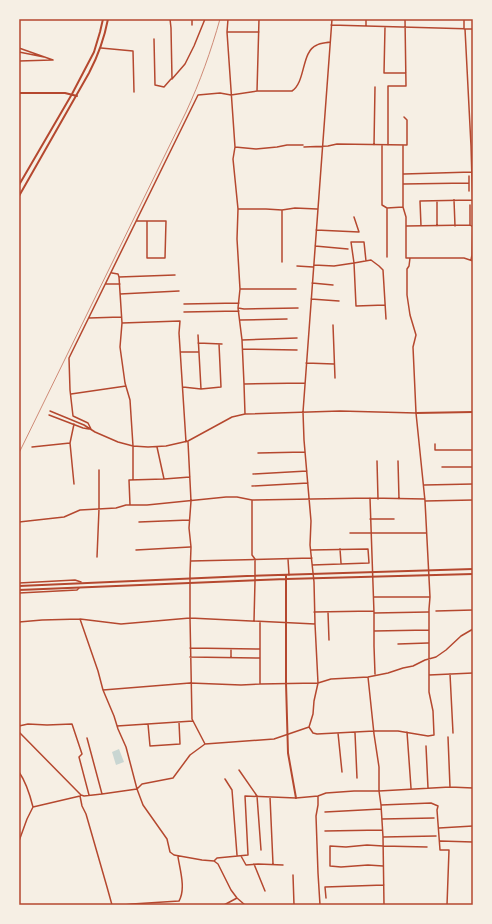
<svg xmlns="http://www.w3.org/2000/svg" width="492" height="924" font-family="Jost,sans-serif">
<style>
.water{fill:#c9d6d2}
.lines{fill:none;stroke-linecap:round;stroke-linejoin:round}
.minor{stroke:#b5482f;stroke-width:1.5}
.tertiary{stroke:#b5482f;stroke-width:2}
.rail{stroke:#cf8b77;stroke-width:1}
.neatline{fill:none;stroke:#b5482f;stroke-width:1.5}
</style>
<rect width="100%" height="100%" fill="#f6efe4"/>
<!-- water -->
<path class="water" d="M119 749 124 762 116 765 112 752Z"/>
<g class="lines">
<!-- minor -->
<path class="minor" d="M170 19 171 28 172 79 185 64 194 46 205 19
M192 19V25
M228 19 227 32 235 147 233 159 238 209 237 239 240 289 238 308 242 340 244 384
M464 19V29
M331 25 473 29
M366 26V19
M385 27 384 73H406
M465 29 471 146 473 213 472 255 471 260
M227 32H259
M154 39 155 85 164 87 171 79
M19 48 53 60
M101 48 133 51 134 92
M19 52 44 57
M19 61 52 60
M257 91 259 19
M374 145 375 87
M382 145V205L387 208
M388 145V86H406L405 19
M403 145V207L406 217V226L470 225 473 227
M235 147 256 149 277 147 287 145H303
M304 147 328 146 337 144 407 145V120L404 117
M404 174 472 172
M469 176V191
M403 184 469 183
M454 200 455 226
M437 201V226
M470 205V225
M238 209H266L282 210 295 208 317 209
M282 210V262
M137 221H166L165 258H147V221
M421 226 420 201 472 200
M316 230 359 232 354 217
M315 246 348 249
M387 257V208L403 207
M410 258H464L473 261
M366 261 364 242H351L354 263 371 260 379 266 383 270 386 319
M314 265 334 266 354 263 356 306 385 305
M297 266 313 267
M112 273 118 274 119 277 175 275
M119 277 122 323 120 347 125 383 130 400 133 446V480
M312 283 333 285
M106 284H120
M240 289H296
M120 294 179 291
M311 299 339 301
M184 304 239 303
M238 308 244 309 298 308
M184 312 239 311
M89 318 121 317
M240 320 287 319
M122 323 180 321 179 333 186 442
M333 325 335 378
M198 335 201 389
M242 340 297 338
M198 343 222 344
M243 349 297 350
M181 352H199
M306 363 334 364
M183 387 201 389 221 387 219 344
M71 394 126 386
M50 411 84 425 95 432 118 442 133 446 148 447 166 446 188 441 232 417 245 414 340 411 416 413
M245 414 244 384 305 383
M49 415 83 428 89 429
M91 429 88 423 73 416 70 390 69 358 198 95 220 93 231 95 257 91H292C306 82 301 51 317 45 320 43 326 43 330 42
M188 442 191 501 189 528 191 547 190 574V618L192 719 205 744
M70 443 74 484
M435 444V450H473
M32 447 70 443 74 424
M157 447 164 479 190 477
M258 453 305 452
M377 461 378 499
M398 461 399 499
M442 467H473
M253 474 307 471
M424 485 473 484
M252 486 308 483
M370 498 374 613V646L375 674
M252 500V555L255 559V581L254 621
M425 501 473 500
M130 505 129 480 164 479
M370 519H394
M19 522 64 517 80 510 116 508 126 505H147L226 497H237L252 500 370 498 425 499
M139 522 189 520
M350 533H426
M340 549 341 563
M136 550 190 547
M311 550 368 549 369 563 312 565
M97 557 99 509V470
M288 559 289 575
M191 561 312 558
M19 583 75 580 81 582
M19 593 77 590 79 588
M374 597H430
M436 611 473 610
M314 612 374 611
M328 612 329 640
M374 613 428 612
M80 619 98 671 103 690 114 716 118 729 126 747 137 789 143 805 167 839 170 852 174 855 202 860 214 861 218 864 231 890 237 898 245 905
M19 622 42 620 80 619 121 624 190 618 315 624
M260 622V684
M374 631 429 630
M398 644 428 643
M190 648 260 649
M190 657 260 658
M231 657V649
M450 674 453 733
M429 675 473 673
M368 677 374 734 379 767V791L381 805 383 837 384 905
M103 690 190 683 241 685 260 684 318 683 331 679 368 677 388 673 403 668 413 666 425 660 436 657 446 650 461 636 473 629
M148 724 150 746 180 744 179 722
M19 726 28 724 47 725 72 724 82 754 79 757 89 795
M117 726 193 721
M309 727 313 733 317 734 374 731H398L428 736 434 735 433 711 429 692V609L430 597 425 501 416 413 413 347 416 335 410 315 407 295V269L409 266 410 258H406V226
M19 732 81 795
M407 732 411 788
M338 733 342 772
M355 733 357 778
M448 737 450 787
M87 738 102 794
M426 746 428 788
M239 770 257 796 261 850
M19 772C26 782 30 795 33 807L27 819 19 841
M225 779 232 790 237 855
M80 796 82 806 86 814 107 887 112 905
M318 796V805L316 816 318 873 320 905
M270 797 273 864
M381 805 431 803 438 806 437 810 440 850H449L447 905
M33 807 80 796 81 795 84 796 102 794 137 789 142 784 173 778 190 755 205 744 274 739 309 727 313 714 314 701 318 683 315 624 314 582 310 545 311 521 304 440 303 412 332 19
M325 812 381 809
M382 819 434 818
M439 828 473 826
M325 831 382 830
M383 837 436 836
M440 841 473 842
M241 856 246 865 258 864 283 865
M214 861 217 858 248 855 245 796 296 798 318 796 326 793 354 791H379L450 787 473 788
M254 864 265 891
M383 866 368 865 341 867 330 866V846L346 847 367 845 383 846 427 847
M293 875 294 905
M326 898 325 887 384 885
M132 904 179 901C186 889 180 870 178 857
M124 905 132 904V905
M224 905 237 898"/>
<!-- tertiary -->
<path class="tertiary" d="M19 93H65L77 96
M19 185 72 94 94 52 100 32 103 19
M19 196 89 73C99 54 104 40 108 19
M416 413 473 412
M286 575V683L288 753 296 798
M19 586 247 576 473 569
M19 590 286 579 473 574"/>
<!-- rail -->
<path class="rail" d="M19 453 186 112C200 82 211 51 220 19"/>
</g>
<!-- border -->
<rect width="492" height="924" fill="none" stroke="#f6efe4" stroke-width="40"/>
<rect x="20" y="20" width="452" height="884" class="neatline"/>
</svg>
